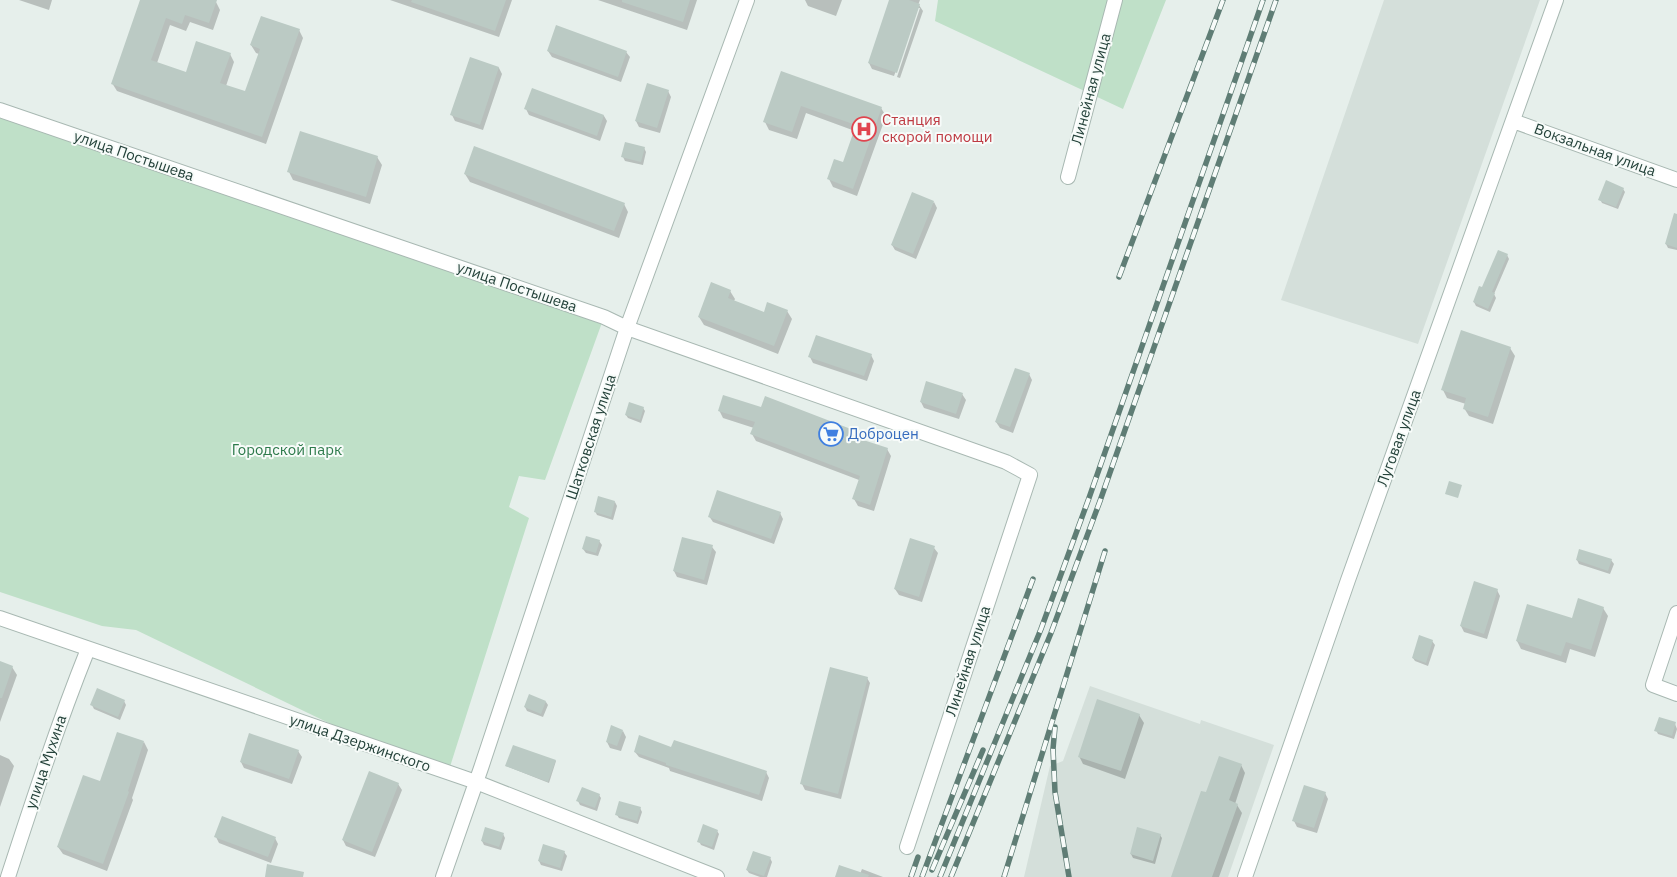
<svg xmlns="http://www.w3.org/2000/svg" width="1677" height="877" font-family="'IBM Plex Sans',sans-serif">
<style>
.built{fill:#d4dfda}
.green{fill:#bfe0c8}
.shadow{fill:#0003}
.building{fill:#bbcac4}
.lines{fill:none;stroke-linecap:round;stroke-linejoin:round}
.minor-casing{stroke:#a8b8b2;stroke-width:16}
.minor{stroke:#fff;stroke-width:14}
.rail-casing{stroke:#5f7d75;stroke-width:5.5}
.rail{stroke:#f7fbf9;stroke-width:4;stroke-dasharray:11;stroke-linecap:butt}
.labels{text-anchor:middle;stroke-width:4;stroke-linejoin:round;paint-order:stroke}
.street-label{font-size:15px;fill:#24423a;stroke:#f7fbf9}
.health-label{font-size:15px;fill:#be3a42;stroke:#f7fbf9;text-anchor:start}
.shop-label{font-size:15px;fill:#366cbe;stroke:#f7fbf9;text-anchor:start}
.park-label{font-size:15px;fill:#2d7a4b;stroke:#f7fbf9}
</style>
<rect width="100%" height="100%" fill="#e6efeb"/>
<!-- built -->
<path class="built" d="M1384 0H1540L1418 344 1281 300Z
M1090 686 1200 724 1201 720 1274 745 1228 877H1024L1050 766 1063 761Z"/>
<!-- green -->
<path class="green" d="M938 0H1166L1123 109 935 21Z
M0 110 604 317 545 480 519 476 509 507 529 518 448 773 389 752 136 630 102 626 0 592Z"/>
<!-- shadow -->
<path class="shadow" d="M19 0H52L49 10Z
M142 0H211L216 2 220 10 213 30 190 22 186 31 170 25 157 63 186 73 230 54 234 62 226 86 246 93 259 54 256 53 251 45 299 30 303 38 266 144 117 91 112 83Z
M390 0H512L499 37Z
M598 0H697L687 30Z
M805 0H842L836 16 808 6Z
M891 0H920L918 5H919L923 11 900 78 897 77 920 8H918L894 76 872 69 869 63Z
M548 51 626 52 630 57 621 82 552 57Z
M470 59 499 68 502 74 483 130 455 121 452 115Z
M782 73 881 108 886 116 857 196 833 187 829 179 844 164 855 131 806 113 797 139 769 130 765 122Z
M668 91 671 97 660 133 639 127 636 121Z
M526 109 604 116 607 121 600 141 529 115Z
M644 148 646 152 643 165 625 161 623 157Z
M377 157 382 165 370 204 293 180 289 172Z
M465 174 624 204 628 212 619 238 470 182Z
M1623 189 1625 192 1618 209 1602 203 1600 199Z
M934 202 937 208 916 259 895 250 892 245Z
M1677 234V250L1668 248 1666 244Z
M1507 255 1509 259 1494 294 1496 298 1490 312 1476 306 1474 302Z
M730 291 735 299 734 301 764 313 787 311 792 319 778 354 704 325 699 317Z
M1510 348 1515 356 1493 424 1469 416 1464 408 1466 404 1447 398 1443 390Z
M871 355 874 361 867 381 813 363 810 357Z
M1029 374 1032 380 1013 433 1000 428 996 422Z
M962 394 966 400 959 419 924 408 921 402Z
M643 408 645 411 641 423 628 418 626 415Z
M761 408 855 432 860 440 887 449 891 456 874 511 858 506 854 499 859 480 756 441 752 434 754 428 723 418 719 410Z
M615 502 617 506 613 520 597 515 595 511Z
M780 513 783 519 774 544 713 522 709 516Z
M599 541 602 545 598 556 586 553 583 549Z
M712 547 716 552 707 585 677 577 674 571Z
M934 548 938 553 922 602 899 595 895 589Z
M1577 560H1611L1614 564 1610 574 1579 564Z
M1497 590 1500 596 1487 639 1464 632 1461 626Z
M1603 608 1608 616 1595 657 1570 649 1566 663 1521 649 1517 641Z
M1432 641 1435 645 1428 666 1415 661 1413 658Z
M0 662 12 667 17 675 0 722Z
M867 678 870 683 841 799 805 790 802 784Z
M124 701 126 705 120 720 94 709 92 705Z
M546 702 548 705 543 717 527 711 525 707Z
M1139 715 1144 723 1125 779 1083 764 1079 756Z
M1675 724 1677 729 1674 739 1658 734 1656 730Z
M623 731 626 737 621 751 610 748 607 742Z
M144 742 148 750 132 798 133 800 107 871 63 854 58 847 101 783Z
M672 748 766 772 769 778 762 801 670 771 669 768 639 757 635 752Z
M298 751 302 757 292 784 244 768 241 762Z
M0 755 9 759 14 766 0 807Z
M556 761 549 783 506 766Z
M1241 765 1245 773 1235 804 1237 805 1242 813 1219 877H1172L1207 794Z
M398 784 402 790 375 857 346 846 343 840Z
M1325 793 1328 799 1317 833 1297 827 1294 821Z
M599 795 601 798 597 811 580 805 578 801Z
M640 808 642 812 638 824 619 818 617 815Z
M717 831 719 834 714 850 701 845 699 841Z
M503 834 505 838 501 850 484 845 482 841Z
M1160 835 1162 838 1155 864 1133 858 1131 854Z
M216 837 275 838 278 844 271 863 219 843Z
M564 852 567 856 562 871 541 865 539 861Z
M770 858 772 862 767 877H760L749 873 747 870Z
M862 869 883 877H836L860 874Z"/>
<!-- building -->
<path class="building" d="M140 0H217L209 23 185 15 182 24 166 18 151 60 186 72 196 41 231 53 220 83 245 91 260 49 250 45 261 16 300 29 262 137 111 84Z
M412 0H506L495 31 411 2Z
M622 0H690L683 22 622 2Z
M889 0H909L920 4 897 73 868 63Z
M556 25 627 51 618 77 547 51Z
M470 57 499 67 480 125 450 115Z
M781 71 882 107 853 189 827 179 834 159 843 162 856 125 801 106 792 132 763 122Z
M647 83 669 90 657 128 635 121Z
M532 88 604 115 597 136 524 109Z
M300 131 378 156 366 197 287 172Z
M625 142 645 147 641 162 621 157Z
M474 146 625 203 614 231 464 174Z
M1606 180 1624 188 1616 207 1598 200Z
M912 192 934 201 913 254 891 245Z
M1674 213 1677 214V248L1665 244Z
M1498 250 1508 254 1492 292 1495 293 1488 309 1473 302 1479 286 1482 287Z
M711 282 731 290 728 298 764 312 767 302 788 310 774 346 698 317Z
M1461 330 1511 347 1488 417 1463 409 1466 398 1441 390Z
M816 335 872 354 864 376 808 357Z
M1015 368 1030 373 1010 427 995 422Z
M926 381 963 393 956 414 920 402Z
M723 395 761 407 765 396 856 431 854 437 888 448 870 505 852 499 860 476 750 434 755 422 718 411Z
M629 402 644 407 640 420 625 415Z
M1449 481 1462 485 1458 498 1445 494Z
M717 490 781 512 771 539 708 517Z
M598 496 615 501 611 517 594 512Z
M586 536 600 540 596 553 582 549Z
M682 537 713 545 704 580 673 571Z
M910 538 935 546 919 597 894 589Z
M1579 549 1612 559 1608 571 1576 560Z
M1474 581 1498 589 1484 634 1460 626Z
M1578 598 1604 607 1591 650 1566 642 1561 656 1516 641 1527 604 1572 618Z
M1419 635 1433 640 1426 663 1412 658Z
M0 661 13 666 2 698H0Z
M830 667 868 677 838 794 800 784Z
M97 688 125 700 118 717 90 705Z
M529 694 546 701 541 714 524 707Z
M1097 699 1140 714 1121 771 1078 757Z
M1659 717 1676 722 1672 736 1654 731Z
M611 725 623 730 617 746 606 742Z
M117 732 144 741 128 791 129 792 103 864 57 847 83 775 100 781Z
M249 733 299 750 289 779 240 762Z
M639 735 671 747 674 740 767 771 759 795 666 765V763L634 752Z
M513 745 556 760 548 782 505 766Z
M1219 756 1242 764 1229 800 1238 804 1212 877H1171L1201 791 1206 792Z
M369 771 399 783 372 852 342 840Z
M1304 785 1326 792 1314 828 1292 821Z
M582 787 600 794 595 808 576 801Z
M619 801 641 807 637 821 615 815Z
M222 816 276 837 268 857 214 837Z
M703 824 718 830 712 847 697 842Z
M485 827 504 833 499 847 481 841Z
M1137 827 1161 834 1153 861 1130 854Z
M543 844 565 851 560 868 538 861Z
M753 851 771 857 764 876 746 870Z
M267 864 304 872 303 877H265Z
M839 865 869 875 868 877H835Z"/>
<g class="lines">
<!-- minor casing -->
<g class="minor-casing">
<path id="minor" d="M0 110 604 317 627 328 1006 462 1030 475 907 847
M1513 121 1677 180
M1068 177 1115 0
M1677 613 1653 685 1677 694
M0 618 476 782 717 877
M8 877C33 800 58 724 88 649
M443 877 481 768 627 328 747 0
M1245 877 1348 580 1556 0"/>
</g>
<!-- minor -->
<use href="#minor" class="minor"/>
<!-- rail casing -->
<g class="rail-casing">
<path id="rail" d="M1119 277 1223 0
M1055 727 1053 749 1055 792 1069 877
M932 870 983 750
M911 877 918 857
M922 877 1033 579
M940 877 1041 629 1089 498 1263 0
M951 877 1051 633 1100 501 1276 0
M1004 877 1105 551"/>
</g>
<!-- rail -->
<use href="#rail" class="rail"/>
</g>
<!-- icons -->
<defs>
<g id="hospital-ring" transform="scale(1.25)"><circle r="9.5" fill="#f7fbf9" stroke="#e0444e" stroke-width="1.5"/><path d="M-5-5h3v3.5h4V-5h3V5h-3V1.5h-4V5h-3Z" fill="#e0444e"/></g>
<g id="supermarket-ring" transform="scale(1.25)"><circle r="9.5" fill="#f7fbf9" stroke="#3f7fe0" stroke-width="1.5"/><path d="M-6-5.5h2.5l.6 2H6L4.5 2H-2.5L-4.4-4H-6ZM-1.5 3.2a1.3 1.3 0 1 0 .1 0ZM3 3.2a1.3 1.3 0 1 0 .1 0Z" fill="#3f7fe0"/></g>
</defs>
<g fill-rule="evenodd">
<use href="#hospital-ring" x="864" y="129"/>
<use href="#supermarket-ring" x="831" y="434"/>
</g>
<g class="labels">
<!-- street labels -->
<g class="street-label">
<text transform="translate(1091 89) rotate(-75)" y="5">Линейная улица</text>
<text transform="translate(1595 150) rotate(20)" y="5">Вокзальная улица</text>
<text transform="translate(134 156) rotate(19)" y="5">улица Постышева</text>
<text transform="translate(517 287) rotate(19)" y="5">улица Постышева</text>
<text transform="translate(591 437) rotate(-72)" y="5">Шатковская улица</text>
<text transform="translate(1399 438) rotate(-70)" y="5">Луговая улица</text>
<text transform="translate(968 661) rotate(-72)" y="5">Линейная улица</text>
<text transform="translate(360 743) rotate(19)" y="5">улица Дзержинского</text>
<text transform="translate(46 762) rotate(-71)" y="5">улица Мухина</text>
</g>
<!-- health labels -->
<g class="health-label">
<text x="882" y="125">Станция<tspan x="882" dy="17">скорой помощи</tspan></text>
</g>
<!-- shop labels -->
<g class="shop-label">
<text x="848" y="439">Доброцен</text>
</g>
<!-- park labels -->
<g class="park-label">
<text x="287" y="455">Городской парк</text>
</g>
</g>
</svg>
